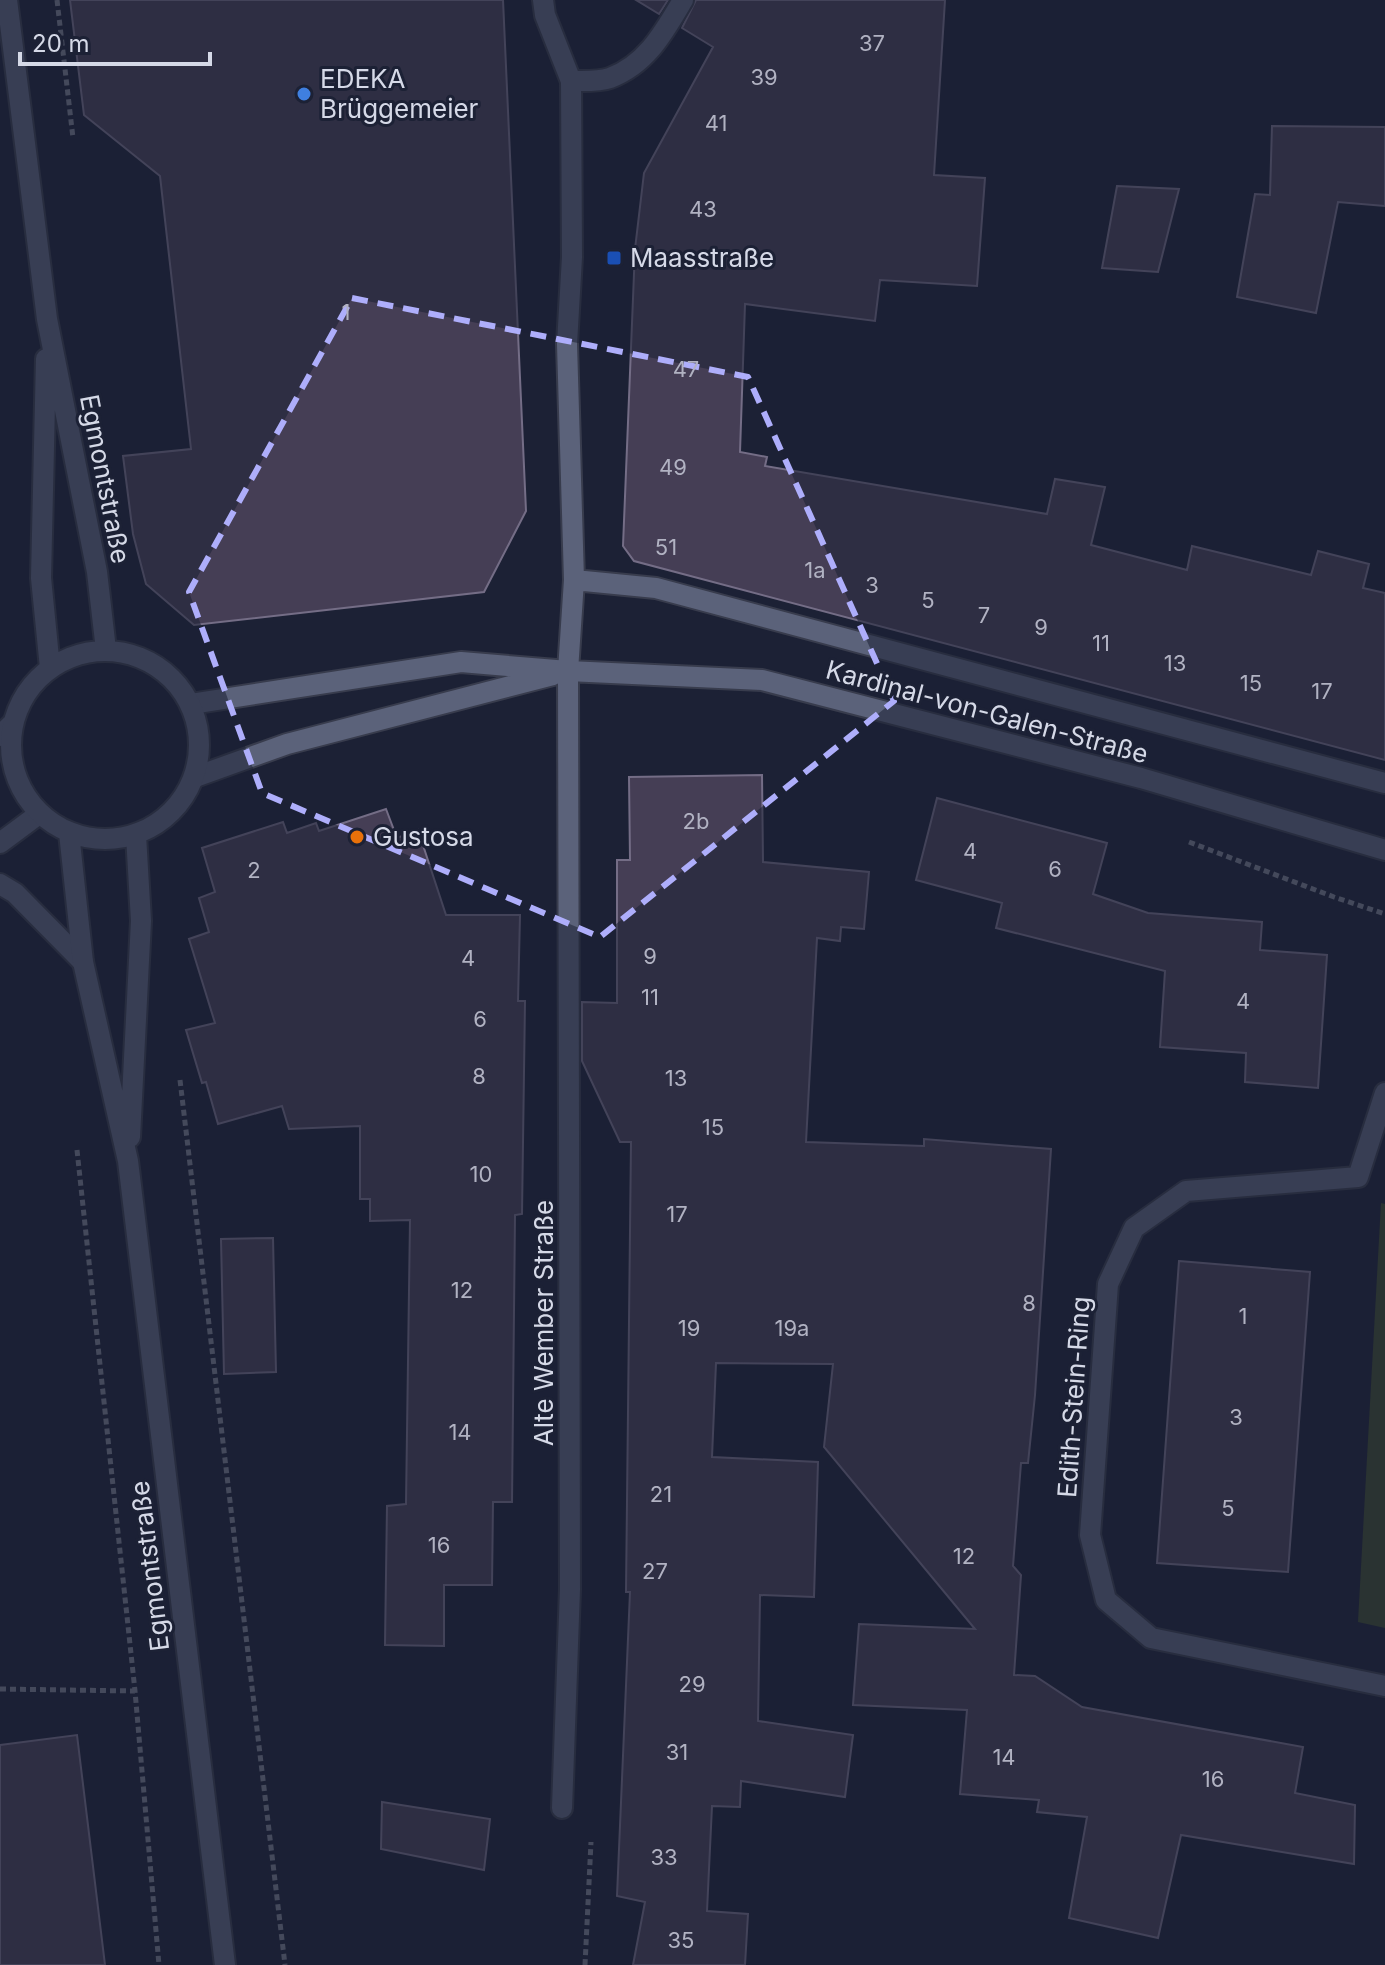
<svg xmlns="http://www.w3.org/2000/svg" width="1385" height="1965" font-family="Inter,sans-serif">
<style>
.green{fill:#3c492f}
.building{fill:#453e55;stroke:#746d86;stroke-width:2}
.lines{fill:none;stroke-linecap:round;stroke-linejoin:round}
.street-casing{stroke:#383c4d;stroke-width:24}
.secondary-casing{stroke:#383c4d;stroke-width:24}
.path{stroke:#767a8b;stroke-width:5;stroke-dasharray:6 4;stroke-linecap:butt}
.street{stroke:#5b627a;stroke-width:20}
.secondary{stroke:#5b627a;stroke-width:20}
.marked{fill:none;stroke:#aeaefb;stroke-width:6;stroke-dasharray:16 10;stroke-linejoin:round}
.shop-dot{fill:#3f7fe0;stroke:#1c2135;stroke-width:3}
.transit-dot{fill:#1a4fb4;stroke:#1c2135;stroke-width:3}
.food-dot{fill:#e8710a;stroke:#1c2135;stroke-width:3}
.labels{text-anchor:middle;stroke-width:6;stroke-linejoin:round;paint-order:stroke}
.number-label{font-size:22px;fill:#b1b2c2}
.poi-label{font-size:26px;fill:#d5d9e7;stroke:#1c2135;text-anchor:start}
.street-label{font-size:26px;fill:#d5d9e7;stroke:#1c2135}
</style>
<rect width="100%" height="100%" fill="#1c2135"/>
<!-- green -->
<path class="green" d="M1381 1203 1385 1204V1628L1358 1622Z"/>
<!-- building -->
<path class="building" d="M70 0H503L526 511 484 592 194 625 146 584 133 534 123 456 191 449 160 176 84 115Z
M636 0H668L659 14Z
M696 0H945L934 175 985 178 977 286 880 280 875 321 745 304 740 452 767 457 765 466 1047 514 1055 479 1105 487 1091 545 1187 570 1192 546 1311 575 1318 551 1369 564 1363 588 1385 593V760L634 561 623 546 635 249 644 173 713 47 682 28Z
M1272 126 1385 127V206L1338 202 1316 313 1237 297 1255 194 1270 195Z
M1117 186 1179 189 1158 272 1102 268Z
M762 775 763 862 869 872 864 929 841 927 840 941 817 938 806 1142 924 1146V1139L1051 1149 1035 1395 1028 1463H1021L1013 1566 1021 1575 1014 1675 1035 1676 1082 1707 1303 1747 1295 1793 1355 1805 1354 1864 1181 1835 1158 1938 1069 1918 1087 1817 1037 1812 1039 1800 960 1794 967 1710 853 1705 859 1624 975 1629 824 1447 833 1364 716 1363 712 1457 818 1462 814 1597 760 1595 758 1721 853 1735 845 1797 741 1781 740 1807 712 1806 707 1911 748 1914 745 1965H633L645 1902 617 1896 630 1592H626L631 1142H620L582 1061V1002L617 1003V860H630L629 777Z
M937 798 1107 843 1093 894 1148 913 1262 922 1260 950 1327 955 1318 1088 1245 1082 1246 1053 1160 1047 1165 971 996 928 1002 903 916 880Z
M386 809 397 838 418 830 446 915H520L518 1001H525L522 1214 515 1215 512 1502H493L492 1585H444V1646L385 1645 387 1506 406 1504 410 1220 370 1221V1199H360V1126L289 1129 282 1106 218 1124 206 1082 202 1083 186 1030 215 1023 189 939 209 932 199 898 215 892 202 848 283 822 287 833 316 823 319 831Z
M273 1238 276 1372 224 1374 221 1239Z
M1179 1261 1310 1272 1288 1572 1157 1563Z
M77 1735 105 1965H0V1745Z
M382 1802 490 1819 484 1870 381 1849Z"/>
<g class="lines">
<!-- street casing -->
<g class="street-casing">
<path id="street" d="M543 0 545 15 571 81 572 257 567 344 574 580 568 671 570 1589 562 1808
M571 81C583 81 599 82 610 78 647 64 664 32 683 0
M574 580 656 588 1385 783
M191 704 461 662 568 671 762 680 1141 778 1385 850
M0 736 11 725
M195 777 287 744 553 675
M0 843 39 814
M0 884 15 893 83 962
M1385 1093 1358 1177 1186 1191 1134 1228 1108 1284 1090 1535 1106 1600 1151 1638 1385 1686"/>
</g>
<!-- secondary casing -->
<g class="secondary-casing">
<path id="secondary" d="M7 0 47 319 97 572 106 650
M46 359 41 578 50 668
M11 745a94 94 0 1 1 188 0a94 94 0 1 1-188 0Z
M69 833 83 962 128 1161 225 1965
M130 1137 141 921 136 835"/>
</g>
<!-- path -->
<path class="path" d="M57 0 73 138
M1189 842 1334 897 1385 914
M180 1080 285 1965
M77 1150 135 1691 159 1965
M0 1689 135 1691
M585 1965 591 1842"/>
<!-- street -->
<use href="#street" class="street"/>
<!-- secondary -->
<use href="#secondary" class="secondary"/>
</g>
<!-- marked area -->
<path d="M0 0H1385V1965H0ZM352 298 748 377 894 701 600 937 262 793 189 592Z" fill="#1c2135" fill-opacity=".55" fill-rule="evenodd"/>
<path class="marked" d="M352 298 748 377 894 701 600 937 262 793 189 592Z"/>
<!-- markers -->
<circle class="shop-dot" cx="304" cy="94" r="8"/>
<rect class="transit-dot" x="606" y="250" width="16" height="16" rx="4"/>
<circle class="food-dot" cx="357" cy="837" r="8"/>
<g class="labels">
<!-- number labels -->
<g class="number-label">
<text x="872" y="51">37</text>
<text x="764" y="85">39</text>
<text x="716" y="131">41</text>
<text x="703" y="217">43</text>
<text x="346" y="320">1</text>
<text x="686" y="377">47</text>
<text x="673" y="475">49</text>
<text x="666" y="555">51</text>
<text x="815" y="578">1a</text>
<text x="872" y="593">3</text>
<text x="928" y="608">5</text>
<text x="984" y="623">7</text>
<text x="1041" y="635">9</text>
<text x="1101" y="651">11</text>
<text x="1175" y="671">13</text>
<text x="1251" y="691">15</text>
<text x="1322" y="699">17</text>
<text x="696" y="829">2b</text>
<text x="970" y="859">4</text>
<text x="1055" y="877">6</text>
<text x="254" y="878">2</text>
<text x="650" y="964">9</text>
<text x="468" y="966">4</text>
<text x="650" y="1005">11</text>
<text x="1243" y="1009">4</text>
<text x="480" y="1027">6</text>
<text x="479" y="1084">8</text>
<text x="676" y="1086">13</text>
<text x="713" y="1135">15</text>
<text x="481" y="1182">10</text>
<text x="677" y="1222">17</text>
<text x="462" y="1298">12</text>
<text x="1029" y="1311">8</text>
<text x="1243" y="1324">1</text>
<text x="689" y="1336">19</text>
<text x="792" y="1336">19a</text>
<text x="1236" y="1425">3</text>
<text x="460" y="1440">14</text>
<text x="661" y="1502">21</text>
<text x="1228" y="1516">5</text>
<text x="439" y="1553">16</text>
<text x="964" y="1564">12</text>
<text x="655" y="1579">27</text>
<text x="692" y="1692">29</text>
<text x="677" y="1760">31</text>
<text x="1004" y="1765">14</text>
<text x="1213" y="1787">16</text>
<text x="664" y="1865">33</text>
<text x="681" y="1948">35</text>
</g>
<!-- poi labels -->
<g class="poi-label">
<text x="320" y="88">EDEKA<tspan x="320" dy="30">Brüggemeier</tspan></text>
<text x="630" y="267">Maasstraße</text>
<text x="373" y="846">Gustosa</text>
</g>
<!-- street labels -->
<g class="street-label">
<text transform="translate(105 479) rotate(79)" y="9">Egmontstraße</text>
<text transform="translate(987 712) rotate(15)" y="9">Kardinal-von-Galen-Straße</text>
<text transform="translate(544 1323) rotate(-90)" y="9">Alte Wember Straße</text>
<text transform="translate(1074 1397) rotate(-86)" y="9">Edith-Stein-Ring</text>
<text transform="translate(150 1566) rotate(-97)" y="9">Egmontstraße</text>
</g>
</g>
<!-- scale -->
<path d="M20 52v12h190v-12" fill="none" stroke="#d5d9e7" stroke-width="4"/>
<text x="32" y="52" font-size="24" fill="#d5d9e7" stroke="#1c2135" stroke-width="6" paint-order="stroke">20 m</text>
</svg>
